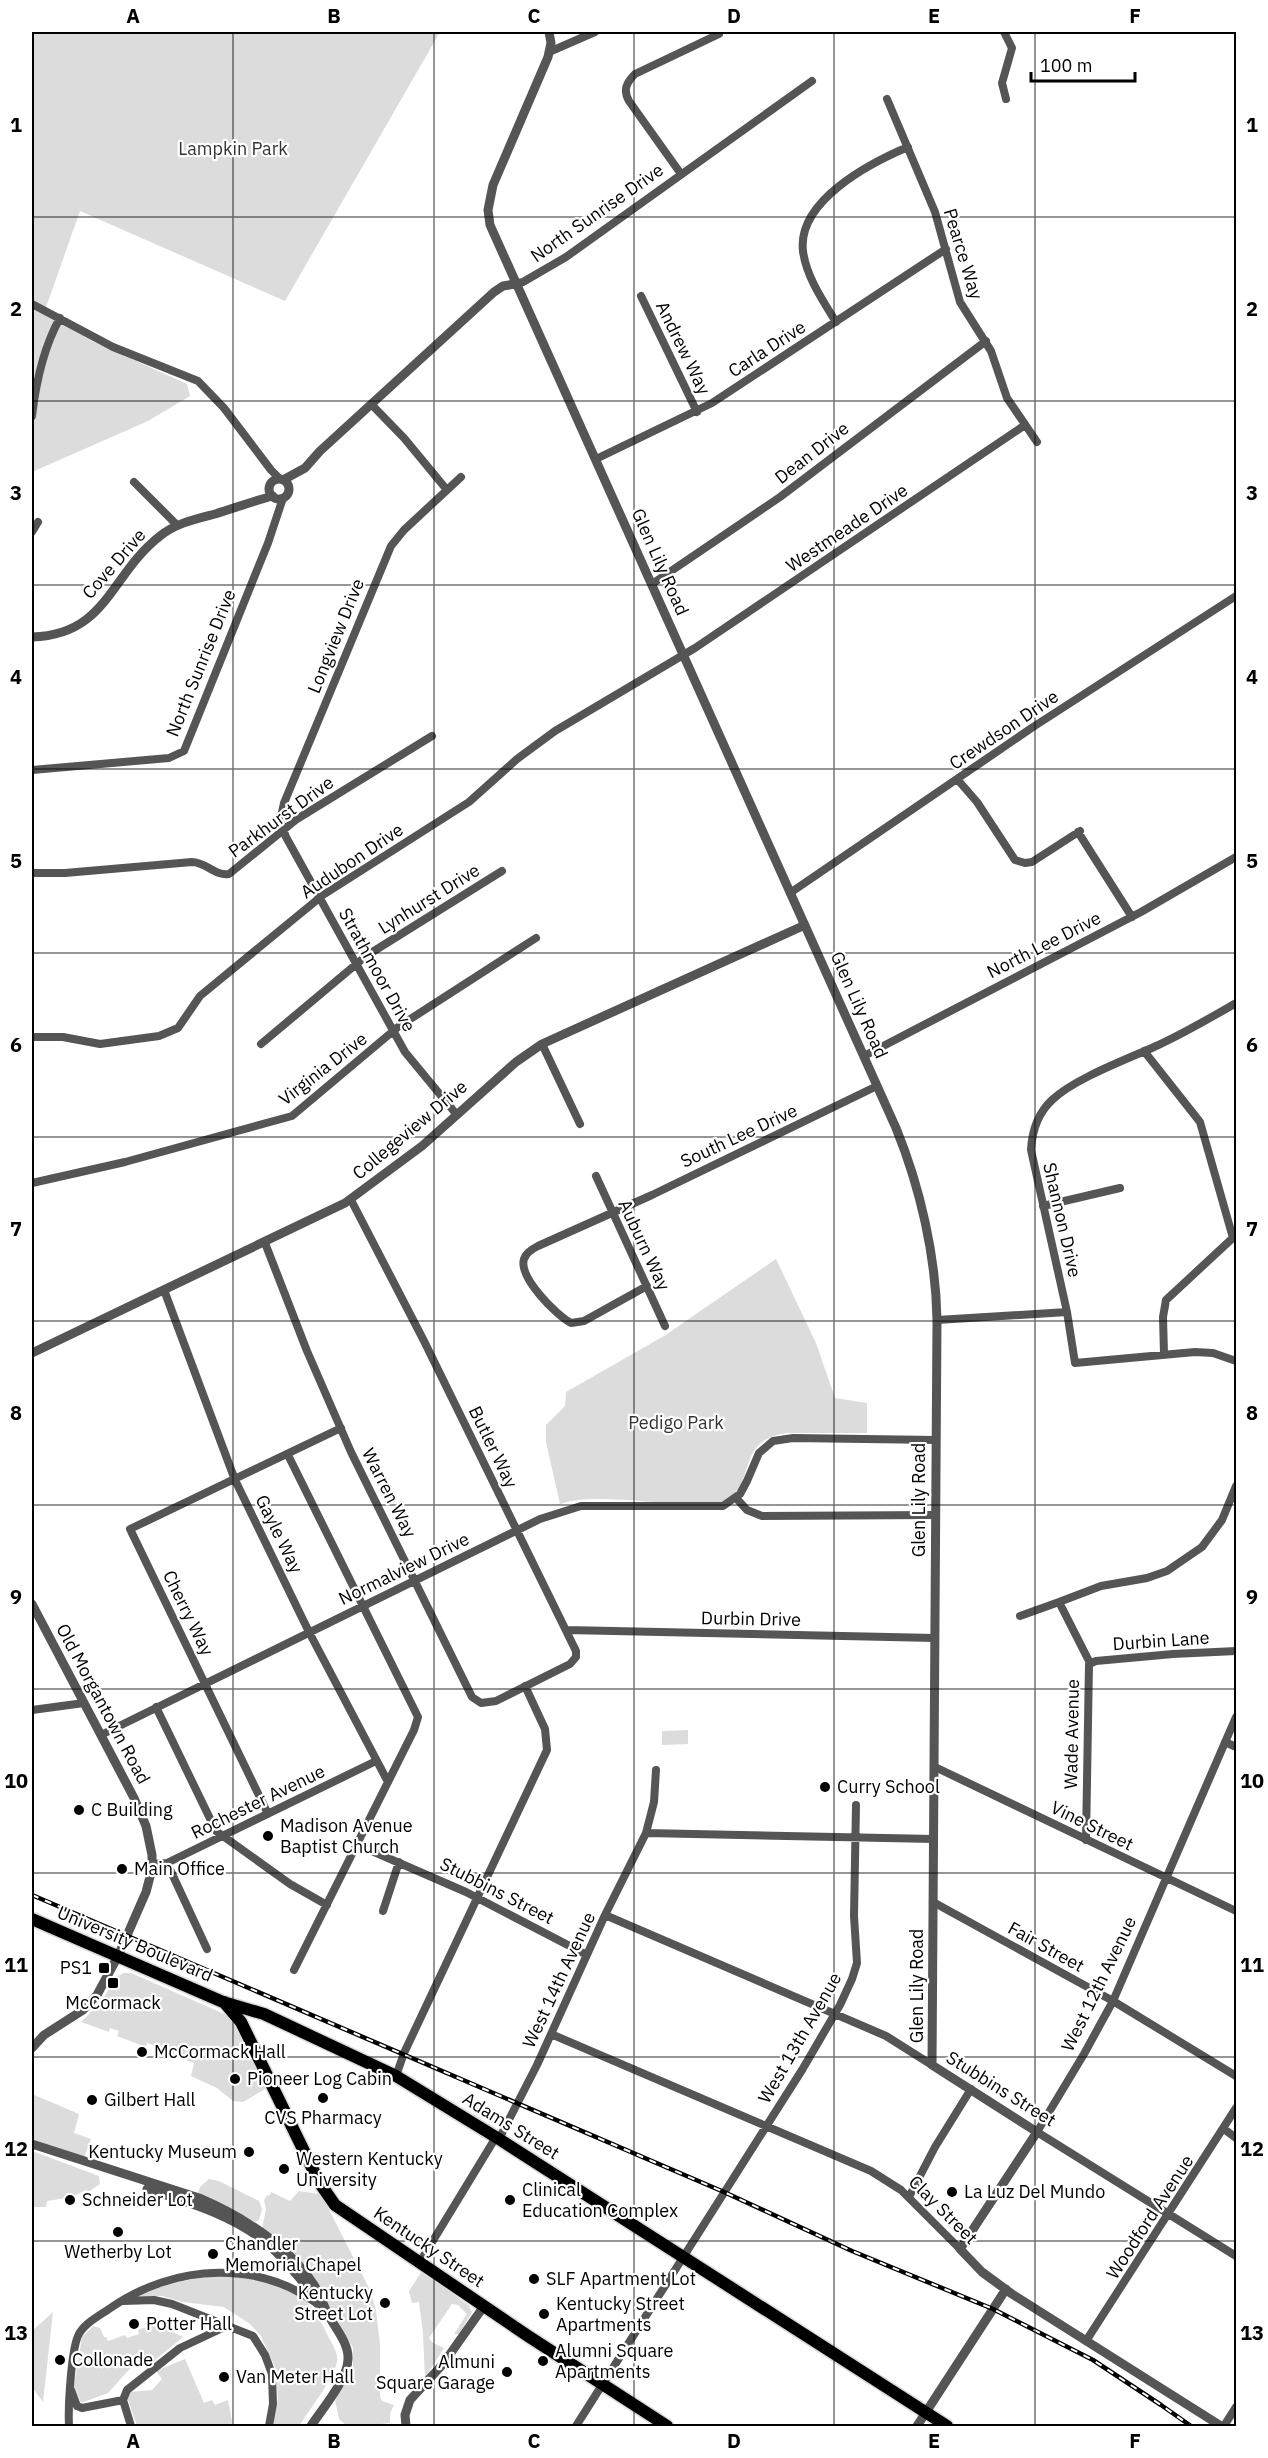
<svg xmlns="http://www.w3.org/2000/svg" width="1268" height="2458" font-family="'IBM Plex Sans',sans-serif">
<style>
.green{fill:#dcdcdc}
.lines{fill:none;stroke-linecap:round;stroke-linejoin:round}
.primary-casing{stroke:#dbdbdb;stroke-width:15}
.minor{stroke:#555;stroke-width:8}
.tertiary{stroke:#555;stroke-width:9}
.primary{stroke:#000;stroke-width:12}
.rail-casing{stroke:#000;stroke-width:4.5}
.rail{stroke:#fff;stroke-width:2;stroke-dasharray:7;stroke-linecap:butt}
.grid{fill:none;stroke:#000;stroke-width:1.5;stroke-opacity:0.55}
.poi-dot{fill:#000;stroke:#fff;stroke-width:2}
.labels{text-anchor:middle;stroke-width:4.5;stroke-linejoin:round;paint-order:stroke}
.park-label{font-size:18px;fill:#333;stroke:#fff}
.street-label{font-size:18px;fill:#000;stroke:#fff}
.poi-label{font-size:18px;fill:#000;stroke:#fff;text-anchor:start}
.neatline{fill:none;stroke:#000;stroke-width:2}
.grid-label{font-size:20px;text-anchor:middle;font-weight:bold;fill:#000}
</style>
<rect width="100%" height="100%" fill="#fff"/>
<!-- green -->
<path class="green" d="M32 32H440L285 301 80 211 44 313 94 342 187 384 190 396 148 421 32 472Z
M776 1259 816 1343 835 1398 867 1403V1433H788C732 1439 760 1487 720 1503 711 1507 698 1504 688 1504 651 1504 593 1493 560 1504L546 1442V1425L565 1406 566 1392 664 1336Z
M688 1730V1744L662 1745V1731Z
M124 1973H131L229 2016 235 2023 267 2088 243 2102 233 2101 217 2088 191 2076 194 2063 158 2050 159 2047 147 2043 146 2047 117 2036 119 2031 110 2028 109 2032 81 2022 101 2002 116 1977Z
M32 2094 79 2114 74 2133 91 2139 84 2158 32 2139Z
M32 2151 99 2176 100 2184 88 2192 86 2190 72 2197 47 2201 46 2207H32Z
M209 2179 219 2181 259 2201 262 2209 259 2220 255 2222 198 2193 200 2187Z
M299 2191 319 2194 323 2198 370 2290 376 2310 380 2345V2397L382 2401 394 2405 390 2413V2423L381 2424V2426H347L339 2419 335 2400 353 2369V2348L319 2287 262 2229 266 2209 264 2200 267 2195 269 2196 271 2192 290 2201Z
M422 2271 469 2306 472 2312 459 2334H454L467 2314 458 2305 452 2304 429 2338 433 2343 444 2348 425 2378 423 2334 419 2302 412 2303 409 2291Z
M233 2274C284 2285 304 2284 328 2336 332 2344 339 2354 337 2362 334 2378 308 2412 299 2426H273L278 2399 276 2369 261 2336 250 2324 224 2307 183 2302 162 2296 129 2298C166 2283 193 2278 233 2274Z
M53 2312 43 2402 32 2387V2331Z
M155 2324 183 2337 148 2366 136 2362 108 2393 81 2403 74 2386 82 2337 93 2326 100 2328 104 2337H106L108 2341 125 2335 127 2338 139 2334 138 2330Z
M185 2359 204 2403 212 2400 215 2405 228 2400 232 2422 231 2426H137L127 2397 130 2392 152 2390 162 2379 156 2371Z"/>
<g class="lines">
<!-- primary casing -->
<g class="primary-casing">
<path id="primary" d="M32 1919 223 2002 264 2014 396 2076 499 2139 947 2426
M224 2002 241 2022 319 2182 335 2205 528 2336 667 2426"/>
</g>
<!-- minor -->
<path class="minor" d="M1004 32 1012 48 1002 83 1006 99
M549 52 595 32
M887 99 935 212 960 302 991 351 1007 398 1037 442
M681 174 629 101C623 90 626 83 635 74L719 34
M515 284 523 282 566 257 812 81
M641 296 697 412
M32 304 113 347 198 381 224 408 271 470 280 479
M836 322C823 301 806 276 803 251 797 201 870 163 908 147
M371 404 404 438 447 490
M32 416C36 382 43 348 60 318
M596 459 712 403 946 249
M134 482 177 525
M32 532 38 522
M652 584 780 497 986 341
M32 770 169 758 184 751 268 543 283 498
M957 779 977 802 1015 860 1025 863 1032 862 1080 831
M1078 832 1132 917
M32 873H65L192 862C206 862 214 876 229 874L297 819 432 736
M790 893 1033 727 1236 596
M1236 1003C1210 1018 1183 1034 1154 1047 1125 1060 1074 1079 1052 1100 1037 1114 1032 1131 1031 1150L1067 1312 1075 1363 1195 1352 1213 1353 1236 1361
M32 1037H63L100 1044 159 1036 178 1028 200 996 323 895 469 802 517 759 555 731 695 648 1025 425
M261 1044 366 956 502 871
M542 1044 580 1124
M1144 1051 1200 1122 1233 1238
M864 1056 1141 912 1236 857
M457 1115 405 1052 286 837 280 821 284 803 391 546 404 530 461 477
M596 1176 665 1326
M32 1183 125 1162 292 1116 398 1027 536 938
M1043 1206 1120 1188
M265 1243 307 1351 351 1452 472 1697 481 1703 496 1701 570 1664 576 1657V1651L424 1341 351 1200
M647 1286 584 1321 571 1323C557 1316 518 1277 524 1259 526 1253 532 1249 538 1246L652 1195 877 1086
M164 1290 235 1480 309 1632 388 1782
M937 1320 1067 1312
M1164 1354 1163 1317 1166 1300 1236 1235
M288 1455 418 1717 414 1730 294 1970
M736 1498 747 1510 762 1516 935 1515
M1020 1616 1059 1602
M567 1630 935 1638
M1090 1663 1059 1602 1101 1586 1147 1578 1167 1571 1202 1547 1222 1520 1236 1486
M156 1707 216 1831 290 1884 327 1905
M32 1710 84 1703
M1236 1717 1113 2001 1084 2054 1037 2132 1236 2256
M101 1735 540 1519 581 1506H723L740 1494 747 1481 759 1453 773 1441 793 1438 936 1440
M1225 1742 1236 1747
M935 1767 1236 1911
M268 1814 130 1529 341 1428
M646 1833 934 1839
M1086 1840 1089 1664 1096 1661 1173 1654 1236 1651
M358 1845 466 1892 587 1955
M167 1863 207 1949
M152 1864 167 1863 376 1761
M933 1902 1113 2001 1236 2076
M383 1911 399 1862
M605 1915 886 2036 932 2065
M551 2034 871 2171 901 2190 960 2249
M396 2076 404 2053 547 1750 545 1729 525 1686
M1224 2129 1236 2138
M499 2139 537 2065 605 1915 646 1833 654 1802 656 1770
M909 2197 935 2147 971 2089
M420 2262 496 2137
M123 2301 154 2300 172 2304 253 2336 265 2355 272 2374 273 2404 269 2426
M1086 2341 1236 2108
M71 2390 77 2406 82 2408 123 2400
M69 2426C68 2408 71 2352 78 2336 83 2324 99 2316 109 2309 174 2263 263 2258 325 2310
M131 2426 123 2400 127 2390 180 2348 229 2325
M576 2426 802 2070 840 2005 852 1979 857 1963 854 1916 856 1805
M1224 2426 1236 2407"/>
<!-- tertiary -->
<path class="tertiary" d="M549 32 551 43 548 57 493 185 488 210 490 225 896 1128C920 1187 936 1256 937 1320L932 2065 1037 2132 960 2249 982 2272 1012 2294 1221 2426
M269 489a10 10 0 1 1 20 0a10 10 0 1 1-20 0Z
M283 480 305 468 320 451 494 292 503 286 515 284
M32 637C107 635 110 575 160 536 176 523 196 519 215 514 235 508 253 501 273 496
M32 1353 345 1203 422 1146 516 1062 542 1044 805 925
M32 1604 134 1798 146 1826 152 1855V1869L146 1892 118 1956 97 1995 83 2010 44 2035 32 2048
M32 2144 199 2198C243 2217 287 2244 314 2285 320 2294 324 2307 330 2318 337 2330 349 2345 348 2359 348 2379 322 2409 311 2426
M147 2189C188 2202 235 2216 269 2245 286 2261 300 2279 316 2297
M406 2426 405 2415 410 2400 443 2364 484 2306
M917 2426 1006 2289"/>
<!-- primary -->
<use href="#primary" class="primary"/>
<!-- rail casing -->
<g class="rail-casing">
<path id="rail" d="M32 1895 724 2192 852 2251 993 2309 1093 2360 1161 2405 1191 2426"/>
</g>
<!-- rail -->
<use href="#rail" class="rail"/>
</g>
<!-- grid -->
<path class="grid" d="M233 32V2426M434 32V2426M634 32V2426M834 32V2426M1035 32V2426M32 217H1236M32 401H1236M32 585H1236M32 769H1236M32 953H1236M32 1137H1236M32 1321H1236M32 1505H1236M32 1689H1236M32 1873H1236M32 2057H1236M32 2241H1236"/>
<!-- markers -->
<g class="poi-dot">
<circle cx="825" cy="1787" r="6"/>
<circle cx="79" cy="1810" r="6"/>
<circle cx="268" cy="1836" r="6"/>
<circle cx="122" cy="1869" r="6"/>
<rect x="98" y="1962" width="12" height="12" rx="3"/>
<rect x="107" y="1977" width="12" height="12" rx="3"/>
<circle cx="142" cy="2052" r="6"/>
<circle cx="235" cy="2079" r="6"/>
<circle cx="323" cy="2098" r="6"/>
<circle cx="92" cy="2100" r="6"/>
<circle cx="249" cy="2152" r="6"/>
<circle cx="284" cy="2169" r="6"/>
<circle cx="952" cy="2192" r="6"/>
<circle cx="70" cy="2200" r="6"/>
<circle cx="510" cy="2200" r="6"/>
<circle cx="118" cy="2232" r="6"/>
<circle cx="213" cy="2254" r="6"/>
<circle cx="534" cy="2279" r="6"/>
<circle cx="385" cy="2303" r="6"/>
<circle cx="544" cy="2314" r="6"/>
<circle cx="134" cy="2324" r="6"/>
<circle cx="60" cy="2360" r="6"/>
<circle cx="543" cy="2361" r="6"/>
<circle cx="507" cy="2372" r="6"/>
<circle cx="224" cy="2377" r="6"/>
</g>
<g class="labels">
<!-- park labels -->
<g class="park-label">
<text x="233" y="155">Lampkin Park</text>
<text x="676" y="1429">Pedigo Park</text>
</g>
<!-- street labels -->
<g class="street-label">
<text transform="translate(597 213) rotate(-35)" y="6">North Sunrise Drive</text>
<text transform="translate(963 254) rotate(73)" y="6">Pearce Way</text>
<text transform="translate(683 348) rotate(64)" y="6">Andrew Way</text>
<text transform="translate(767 349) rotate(-33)" y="6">Carla Drive</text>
<text transform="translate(812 453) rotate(-38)" y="6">Dean Drive</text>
<text transform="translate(847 528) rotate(-34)" y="6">Westmeade Drive</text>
<text transform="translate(660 562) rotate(66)" y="6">Glen Lily Road</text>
<text transform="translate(114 564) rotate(-49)" y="6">Cove Drive</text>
<text transform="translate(336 636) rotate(-68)" y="6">Longview Drive</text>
<text transform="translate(201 663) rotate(-68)" y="6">North Sunrise Drive</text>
<text transform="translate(1004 730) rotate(-34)" y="6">Crewdson Drive</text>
<text transform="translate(281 817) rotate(-36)" y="6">Parkhurst Drive</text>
<text transform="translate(352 861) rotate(-34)" y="6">Audubon Drive</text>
<text transform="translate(429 899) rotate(-32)" y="6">Lynhurst Drive</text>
<text transform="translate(1044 945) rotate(-27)" y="6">North Lee Drive</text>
<text transform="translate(377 970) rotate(61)" y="6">Strathmoor Drive</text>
<text transform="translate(859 1005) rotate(66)" y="6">Glen Lily Road</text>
<text transform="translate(323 1069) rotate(-38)" y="6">Virginia Drive</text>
<text transform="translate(410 1130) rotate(-40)" y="6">Collegeview Drive</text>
<text transform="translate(739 1136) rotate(-25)" y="6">South Lee Drive</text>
<text transform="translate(1062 1220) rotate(77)" y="6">Shannon Drive</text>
<text transform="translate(644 1245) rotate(65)" y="6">Auburn Way</text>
<text transform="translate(493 1447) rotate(64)" y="6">Butler Way</text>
<text transform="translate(389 1493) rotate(63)" y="6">Warren Way</text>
<text transform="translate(919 1500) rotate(-90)" y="6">Glen Lily Road</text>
<text transform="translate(279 1534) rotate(64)" y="6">Gayle Way</text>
<text transform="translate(404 1569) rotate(-26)" y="6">Normalview Drive</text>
<text transform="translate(188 1613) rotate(64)" y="6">Cherry Way</text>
<text transform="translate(751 1619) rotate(1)" y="6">Durbin Drive</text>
<text transform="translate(1161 1641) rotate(-4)" y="6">Durbin Lane</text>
<text transform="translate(103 1704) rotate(62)" y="6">Old Morgantown Road</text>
<text transform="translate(1072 1734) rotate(-89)" y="6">Wade Avenue</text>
<text transform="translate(258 1802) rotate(-26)" y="6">Rochester Avenue</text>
<text transform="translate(1092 1826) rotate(26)" y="6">Vine Street</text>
<text transform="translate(497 1891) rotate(27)" y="6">Stubbins Street</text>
<text transform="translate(135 1944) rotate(23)" y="6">University Boulevard</text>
<text transform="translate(1046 1947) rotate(29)" y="6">Fair Street</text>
<text transform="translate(559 1980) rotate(-65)" y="6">West 14th Avenue</text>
<text transform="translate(1099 1984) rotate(-64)" y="6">West 12th Avenue</text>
<text transform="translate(917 1986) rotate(-90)" y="6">Glen Lily Road</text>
<text transform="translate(800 2038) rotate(-60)" y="6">West 13th Avenue</text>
<text transform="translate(1001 2089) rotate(32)" y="6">Stubbins Street</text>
<text transform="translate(511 2126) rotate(32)" y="6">Adams Street</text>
<text transform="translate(943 2210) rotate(45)" y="6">Clay Street</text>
<text transform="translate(1150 2217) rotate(-57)" y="6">Woodford Avenue</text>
<text transform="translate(429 2247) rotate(34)" y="6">Kentucky Street</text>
</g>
<!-- poi labels -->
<g class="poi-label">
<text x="837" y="1793">Curry School</text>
<text x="91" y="1816">C Building</text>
<text x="280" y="1832">Madison Avenue<tspan x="280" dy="21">Baptist Church</tspan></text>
<text x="134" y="1875">Main Office</text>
<text x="92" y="1974" text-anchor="end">PS1</text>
<text x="113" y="2009" text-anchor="middle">McCormack</text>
<text x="154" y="2058">McCormack Hall</text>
<text x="247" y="2085">Pioneer Log Cabin</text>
<text x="104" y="2106">Gilbert Hall</text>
<text x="323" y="2124" text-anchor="middle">CVS Pharmacy</text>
<text x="237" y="2158" text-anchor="end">Kentucky Museum</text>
<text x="296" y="2165">Western Kentucky<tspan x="296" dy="21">University</tspan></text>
<text x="522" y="2196">Clinical<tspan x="522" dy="21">Education Complex</tspan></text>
<text x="964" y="2198">La Luz Del Mundo</text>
<text x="82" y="2206">Schneider Lot</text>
<text x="225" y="2250">Chandler<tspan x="225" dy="21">Memorial Chapel</tspan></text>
<text x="118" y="2258" text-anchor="middle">Wetherby Lot</text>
<text x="546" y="2285">SLF Apartment Lot</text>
<text x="373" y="2299" text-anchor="end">Kentucky<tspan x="373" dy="21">Street Lot</tspan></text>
<text x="556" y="2310">Kentucky Street<tspan x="556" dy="21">Apartments</tspan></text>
<text x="146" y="2330">Potter Hall</text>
<text x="555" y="2357">Alumni Square<tspan x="555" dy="21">Apartments</tspan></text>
<text x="72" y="2366">Collonade</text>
<text x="495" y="2368" text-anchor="end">Almuni<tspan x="495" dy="21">Square Garage</tspan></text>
<text x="236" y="2383">Van Meter Hall</text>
</g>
</g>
<!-- border -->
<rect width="1268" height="2458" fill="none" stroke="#ffffff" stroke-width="66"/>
<!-- scale -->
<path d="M1031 72v9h104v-9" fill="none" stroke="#000000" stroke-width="3"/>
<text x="1040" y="72" font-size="18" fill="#000000" stroke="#ffffff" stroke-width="4.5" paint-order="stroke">100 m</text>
<rect x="33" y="33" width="1202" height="2392" class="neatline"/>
<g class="grid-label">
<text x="133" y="23">A</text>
<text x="334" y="23">B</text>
<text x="534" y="23">C</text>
<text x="734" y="23">D</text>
<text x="934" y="23">E</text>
<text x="1135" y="23">F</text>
<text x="16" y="132">1</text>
<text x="1252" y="132">1</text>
<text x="16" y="316">2</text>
<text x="1252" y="316">2</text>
<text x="16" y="500">3</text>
<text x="1252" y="500">3</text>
<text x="16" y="684">4</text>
<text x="1252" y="684">4</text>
<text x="16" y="868">5</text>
<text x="1252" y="868">5</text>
<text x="16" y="1052">6</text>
<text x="1252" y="1052">6</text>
<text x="16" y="1236">7</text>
<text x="1252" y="1236">7</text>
<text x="16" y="1420">8</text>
<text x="1252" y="1420">8</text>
<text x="16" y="1604">9</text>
<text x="1252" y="1604">9</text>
<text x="16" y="1788">10</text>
<text x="1252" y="1788">10</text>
<text x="16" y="1972">11</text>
<text x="1252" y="1972">11</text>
<text x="16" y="2156">12</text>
<text x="1252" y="2156">12</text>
<text x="16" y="2340">13</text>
<text x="1252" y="2340">13</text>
<text x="133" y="2448">A</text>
<text x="334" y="2448">B</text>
<text x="534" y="2448">C</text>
<text x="734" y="2448">D</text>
<text x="934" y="2448">E</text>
<text x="1135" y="2448">F</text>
</g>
</svg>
